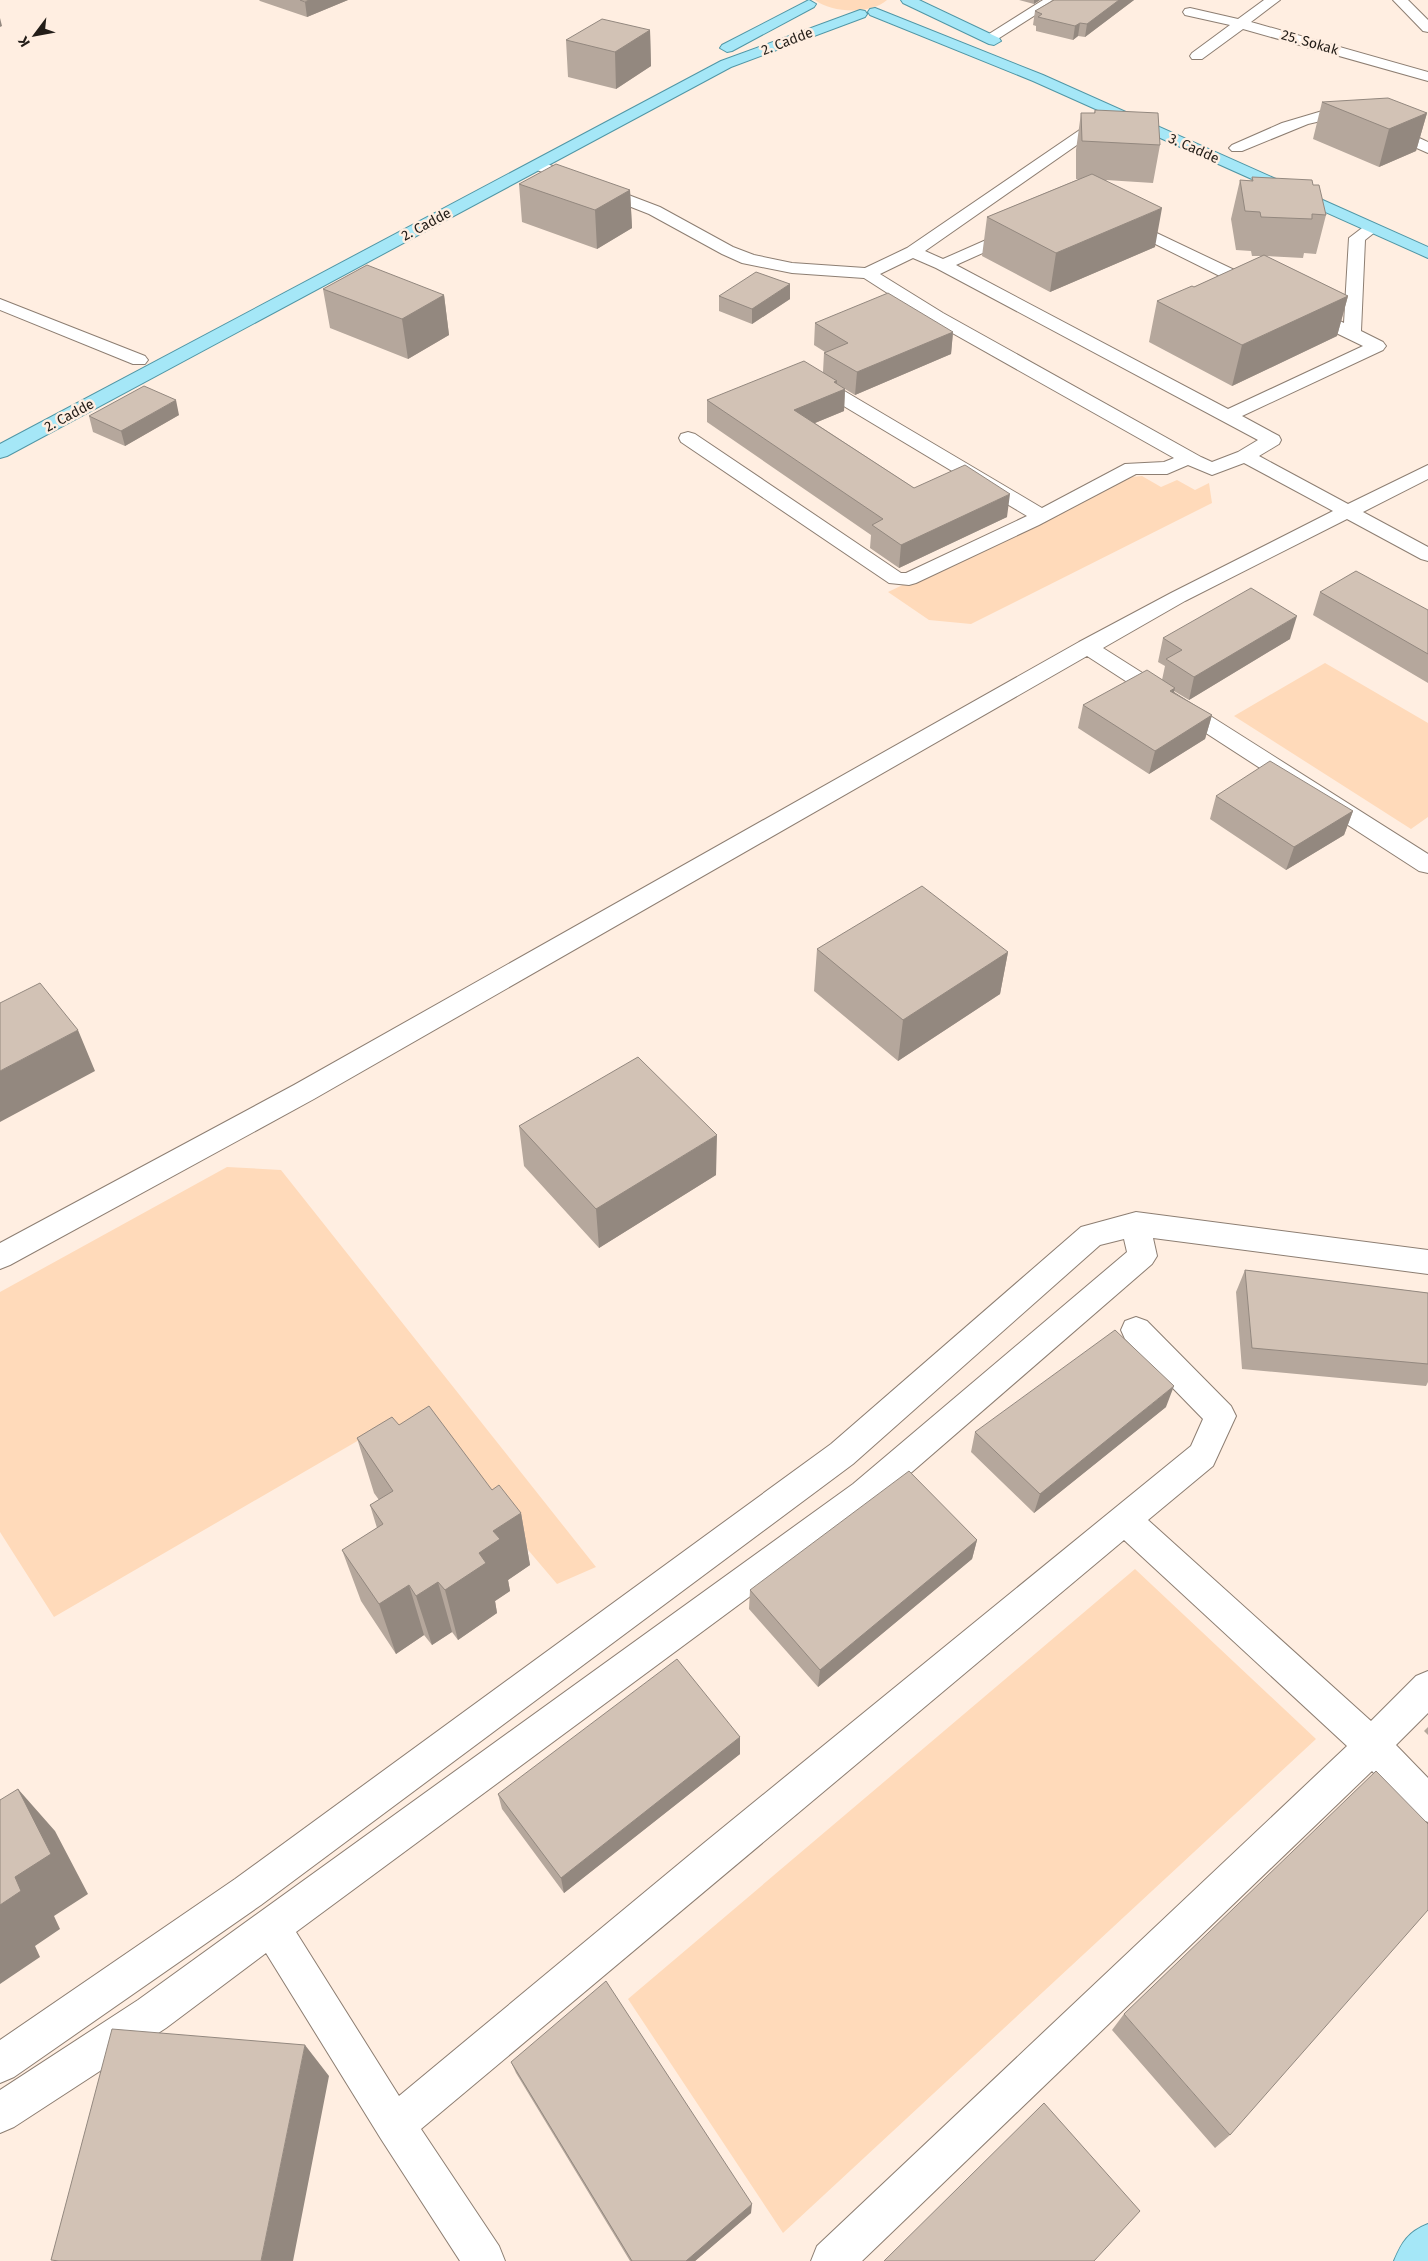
<svg xmlns="http://www.w3.org/2000/svg" width="1428" height="2261" font-family="'Fira Sans',sans-serif">
<style>
.green{fill:#ffdaba}
.lines{fill:none;stroke-linecap:round;stroke-linejoin:round}
.minor-casing{stroke:#8d7e72;stroke-width:2}
.major-casing{stroke:#5096a5;stroke-width:2}
.minor{fill:#fff;fill-rule:evenodd}
.major{fill:#a5e7f7;fill-rule:evenodd}
.wall{fill:#b5a79c}
.shaded-wall{fill:#93887f}
.building{fill:#d2c2b5;stroke:#93887f}
.labels{text-anchor:middle;stroke-width:5;stroke-linejoin:round;paint-order:stroke}
.far-street-label{font-size:14px;fill:#231d18;stroke:#ffeee1}
</style>
<rect width="100%" height="100%" fill="#ffeee1"/>
<!-- green -->
<path class="green" d="M815 0H887C870 15 832 13 815 0Z
M1142 476 1161 487 1177 480 1195 490 1209 483 1212 503 971 624 929 620 888 592 1098 492 1132 477Z
M1325 663 1428 723V817L1411 829 1234 716Z
M227 1167 281 1170 596 1567 557 1584 435 1440 366 1436 54 1617 0 1532V1292Z
M1135 1569 1316 1739 783 2233 628 1999Z"/>
<g class="lines">
<!-- minor casing -->
<g class="minor-casing">
<path id="minor" d="M1043 0H1059L993 42 988 43 981 39Z
M1264 0H1280L1251 22 1428 72V81L1243 29 1202 59H1192L1190 56 1192 53 1230 25 1185 15 1183 12 1185 9 1190 8 1238 19Z
M1393 0H1408L1428 20V32L1423 31Z
M1329 109C1363 107 1398 129 1428 142V153L1367 126 1338 117 1308 124 1242 151H1232L1229 148 1232 145 1282 123Z
M1111 116 1116 117 1118 120 1116 123 1097 131 925 251 943 259 1011 229H1023L1025 232 1023 235 956 265 1228 409 1363 346 1299 315 1296 311 1299 307H1311L1344 323 1349 238 1366 225H1378L1380 228 1365 240 1361 331 1383 342 1386 346 1383 350 1242 416 1279 436 1281 440 1279 444 1259 456 1348 504 1428 465V479L1363 512 1428 547V561L1421 559 1347 519 1185 601 1103 648 1428 854V873L1419 871 1087 656 314 1099 10 1265 0 1269V1243L294 1085 1079 642 1171 593 1333 511 1244 463 1212 475 1188 465 1167 474H1136L1039 525 916 583 909 585 889 583 681 442 679 438 681 434 688 432 695 434 901 573H906L1027 516 807 384 804 380 807 376 813 375 819 376 1042 508 1125 464 1164 462 1174 458 931 321 864 278 792 273 742 263 722 254 649 214 532 168 529 165 532 162H542L660 207 733 247 754 255 792 263 865 268 907 248 1087 125ZM913 258 936 268 1258 440 1238 452 1212 462 1201 457 943 313 880 274Z
M1123 217 1266 285 1268 289 1266 293H1254L1117 225 1115 222 1117 219Z
M0 299 145 356 148 360 145 364H133L0 310Z
M1136 1212 1428 1250V1274L1153 1238 1157 1256 1152 1264 875 1504 296 1932 399 2096 704 1843 1191 1446 1203 1419 1125 1339 1121 1330 1125 1321 1136 1317 1147 1321 1231 1406 1236 1416 1213 1466 1148 1520 1371 1721 1416 1676 1428 1671V1713L1396 1745 1428 1778V1822L1415 1817 1372 1771 862 2261H811L817 2246 1347 1746 1124 1540 421 2129 499 2246 505 2261H460L381 2139 266 1953 166 2028 14 2127 0 2133V2090L138 2000 853 1484 1127 1252 1124 1239 1100 1245 853 1464 261 1905 14 2077 0 2083V2040L235 1879 831 1444 1081 1227Z"/>
</g>
<!-- major casing -->
<g class="major-casing">
<path id="major" d="M809 0 816 4 814 7 732 51 727 52 720 48 722 45Z
M901 0H919L999 38 1001 41 994 45 989 44 903 3Z
M875 8 1043 75 1428 247V258L1033 81 870 15 868 12 870 9Z
M860 10 865 11 867 14 865 17 731 67 7 456 0 458V444L721 61Z
M1428 2224V2261H1394C1402 2242 1408 2232 1428 2224Z"/>
</g>
<!-- minor -->
<use href="#minor" class="minor"/>
<!-- major -->
<use href="#major" class="major"/>
</g>
<!-- wall -->
<path class="wall" d="M259 0H348L307 17 260 1Z
M1019 0H1040L1034 4Z
M1052 0H1134L1085 37 1078 36 1073 40 1036 31V26L1033 25 1035 11 1051 1Z
M650 30 651 66 616 89 568 77 566 40Z
M1322 102 1427 113 1416 151 1379 167 1313 139Z
M1095 110 1160 145 1153 183 1106 180 1155 247 1050 292 982 256 987 217 1079 179H1076V150L1081 113H1094Z
M1252 177 1313 185 1326 215 1316 254 1304 253 1303 258 1266 256 1348 296 1337 336 1232 386 1149 342 1157 301 1194 287 1262 256H1252L1251 251 1236 250 1231 219 1240 180 1251 181Z
M519 184 630 190 632 228 597 249 522 222Z
M790 284V299L752 324 719 311V296Z
M323 289 444 295 449 335 408 359 330 328Z
M815 323 953 332 951 354 855 395 845 389 844 411 815 423 914 488 1007 517 899 568 870 548 871 535 707 422V400L823 372 824 353 825 352 814 345Z
M179 415 125 446 93 432 89 416Z
M1320 592 1428 610V683L1313 615Z
M1163 638 1290 639 1189 700 1174 691V693L1212 715 1205 739 1149 774 1078 728 1083 705 1162 680 1165 666 1158 662Z
M1216 796 1353 811 1344 835 1286 870 1210 819Z
M817 949 1008 952 1000 994 898 1061 814 991Z
M519 1126 716 1175 599 1248 524 1166Z
M1245 1270 1428 1293V1382L1426 1386 1242 1369 1236 1292Z
M1166 1407 1034 1513 971 1452 975 1432Z
M399 1425 492 1490 521 1513 530 1565 508 1580 510 1591 495 1601 497 1613 458 1640 452 1632 432 1645 424 1635 396 1654 361 1601 342 1550 377 1528 370 1505 379 1500 374 1493 357 1438Z
M977 1540 972 1559 818 1687 749 1609 750 1590Z
M1428 1727V1735L1424 1731Z
M740 1737V1754L564 1893 502 1809 498 1794Z
M1124 2014 1230 2135 1215 2148 1112 2030Z
M511 2062 751 2213 695 2261H630L516 2073Z"/>
<!-- shaded-wall -->
<path class="shaded-wall" d="M309 0H348L307 17 305 2Z
M1034 0H1040L1034 4Z
M1119 0H1134L1085 37 1087 24Z
M0 18 2 26 0 27Z
M1080 23 1078 36 1073 40 1075 26Z
M650 30 651 66 616 89 615 52Z
M1427 113 1416 151 1379 167 1389 129Z
M630 190 632 228 597 249 595 210Z
M1162 208 1155 247 1050 292 1056 253Z
M790 284V299L752 324V309Z
M444 295 449 335 408 359 402 319Z
M1348 296 1337 336 1232 386 1242 345Z
M953 332 951 354 855 395 857 372Z
M837 381 836 392 845 389 844 411 793 432 794 410 834 382Z
M176 400 179 415 125 446 121 431Z
M1010 494 1007 517 899 568 901 545Z
M1297 616 1290 639 1189 700 1194 677Z
M1175 688 1169 712 1170 691Z
M1212 715 1205 739 1149 774 1155 751Z
M1353 811 1344 835 1286 870 1294 847Z
M1008 952 1000 994 898 1061 903 1020Z
M78 1030 95 1071 0 1122V1071Z
M717 1135 716 1175 599 1248 596 1209Z
M1174 1386 1166 1407 1034 1513 1040 1494Z
M521 1513 530 1565 508 1580 510 1591 495 1601 497 1613 458 1640 445 1590 479 1553 493 1531Z
M977 1540 972 1559 818 1687 820 1670Z
M438 1582 452 1632 432 1645 416 1596Z
M409 1585 424 1635 396 1654 379 1604Z
M740 1737V1754L564 1893 561 1878Z
M18 1789 55 1831 88 1894 54 1916 60 1929 35 1946 40 1957 0 1984V1905L15 1877Z
M305 2045 329 2076 293 2261H261Z
M752 2204 751 2213 695 2261H686Z"/>
<!-- building -->
<path class="building" d="M300 0H309L305 2Z
M1054 0H1119L1087 24 1080 23 1075 26 1038 17 1042 14 1035 11Z
M602 19 650 30 615 52 566 40Z
M1388 98 1427 113 1389 129 1322 102Z
M1095 110 1158 113 1160 145 1082 141 1081 113H1095Z
M556 164 630 190 595 210 519 184Z
M1092 174 1162 208 1056 253 987 217Z
M1252 177 1312 180 1313 185H1319L1326 215 1312 214V219L1261 217 1260 212 1245 211 1240 180 1253 181Z
M1264 255 1348 296 1242 345 1157 301 1192 286 1194 287Z
M367 265 444 295 402 319 323 289Z
M756 272 790 284 752 309 719 296Z
M888 293 953 332 857 372 824 353 848 343 815 323Z
M804 361 837 381 834 382 845 389 794 410 914 488 965 465 1010 494 901 545 872 525 883 519 707 400Z
M144 386 176 400 121 431 89 416Z
M1356 571 1428 610V654L1320 592Z
M1251 588 1297 616 1194 677 1166 659 1182 650 1163 638Z
M1147 670 1175 688 1170 691 1212 715 1155 751 1083 705Z
M1270 761 1353 811 1294 847 1216 796Z
M922 886 1008 952 903 1020 817 949Z
M40 983 78 1030 0 1071V1003Z
M638 1057 717 1135 596 1209 519 1126Z
M1245 1270 1428 1293V1364L1252 1348Z
M1115 1330 1174 1386 1040 1494 975 1432Z
M429 1406 492 1490 499 1485 521 1513 493 1531 500 1539 479 1553 486 1563 445 1590 438 1582 416 1596 409 1585 379 1604 342 1550 383 1524 370 1505 393 1491 357 1438 392 1417 399 1425Z
M909 1471 977 1540 820 1670 750 1590Z
M677 1659 740 1737 561 1878 498 1794Z
M1376 1771 1428 1824V1910L1230 2135 1124 2014Z
M18 1789 51 1854 15 1877 21 1891 0 1905V1800Z
M606 1981 752 2204 686 2261H632L511 2062Z
M112 2029 305 2045 261 2261H59L51 2260Z
M1044 2103 1140 2211 1094 2261H884Z"/>
<g class="labels">
<!-- far-street labels -->
<g class="far-street-label">
<text transform="translate(787 41) rotate(-21)" y="5">2. Cadde</text>
<text transform="translate(1310 42) rotate(16)" y="5">25. Sokak</text>
<text transform="translate(1194 148) rotate(24)" y="5">3. Cadde</text>
<text transform="translate(426 224) rotate(-28)" y="5">2. Cadde</text>
<text transform="translate(69 415) rotate(-28)" y="5">2. Cadde</text>
</g>
</g>
<!-- north arrow -->
<g transform="translate(35 35) rotate(238)" stroke="#ffeee1" stroke-width="4" paint-order="stroke">
<path d="M0-4L9 19L0 12L-9 19Z" fill="#231d18"/>
<text y="-8" font-size="14" font-weight="bold" text-anchor="middle" fill="#231d18">K</text>
</g>
</svg>
